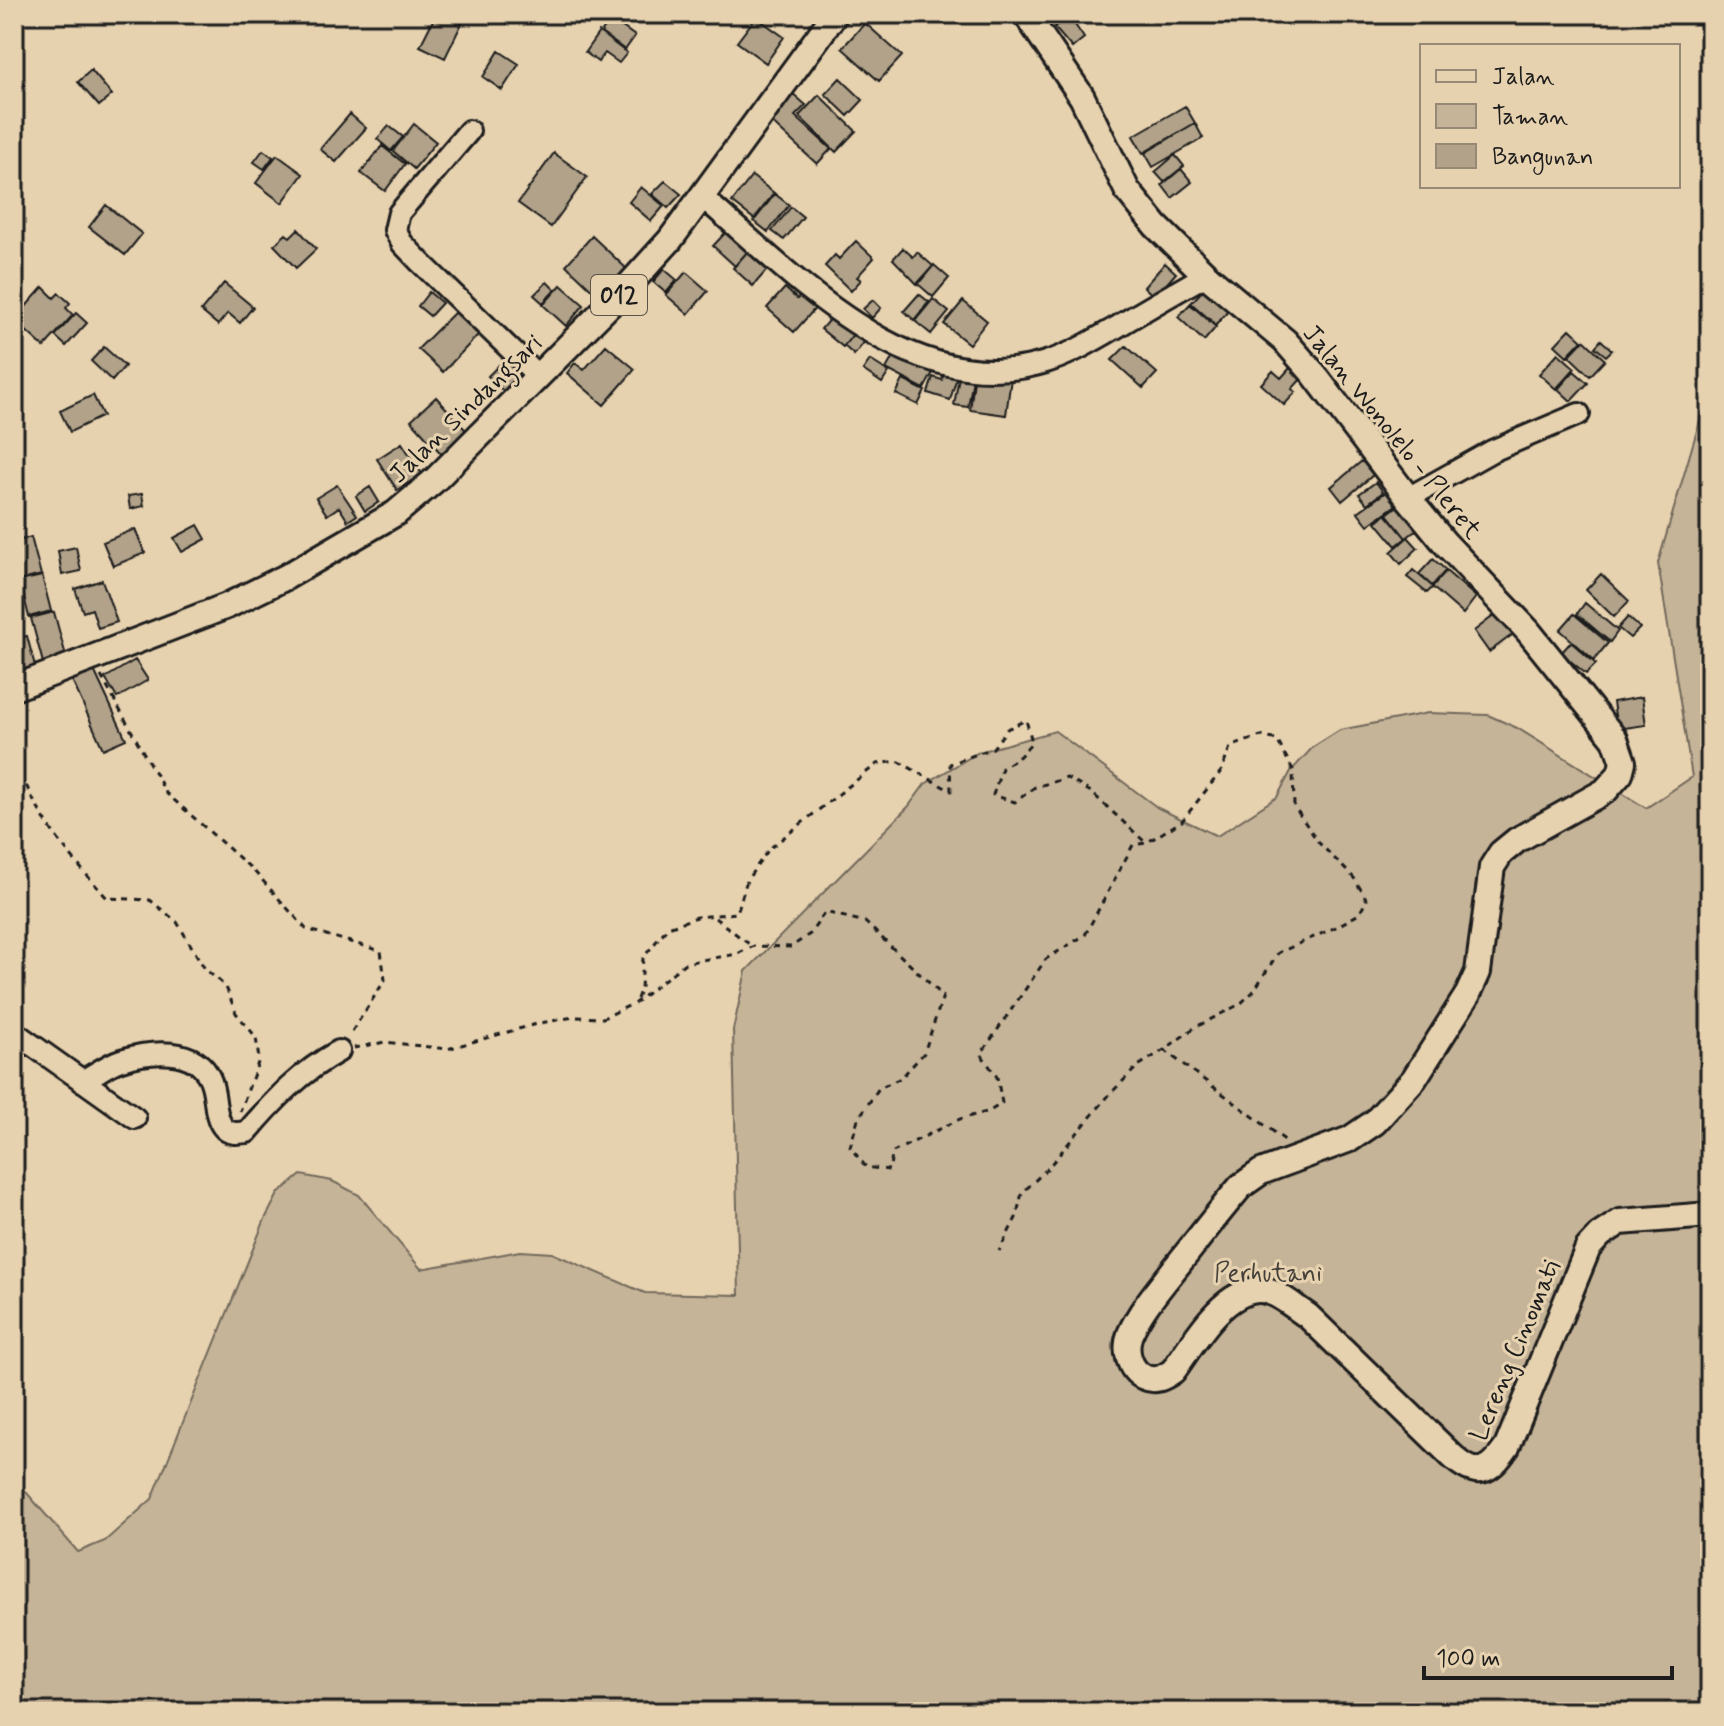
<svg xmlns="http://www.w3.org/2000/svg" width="1724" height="1726" font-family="Mynerve,sans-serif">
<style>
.green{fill:#c6b498;stroke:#71685a;stroke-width:2}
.building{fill:#b1a289;stroke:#1c1c1c;stroke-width:2}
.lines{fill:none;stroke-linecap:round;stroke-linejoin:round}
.minor-casing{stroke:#1c1c1c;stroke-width:26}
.major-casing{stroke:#1c1c1c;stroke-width:30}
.path{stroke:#1c1c1c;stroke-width:3;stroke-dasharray:6 6;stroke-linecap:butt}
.minor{stroke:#e7d2b0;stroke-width:20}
.major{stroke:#e7d2b0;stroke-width:24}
.labels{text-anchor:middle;stroke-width:6;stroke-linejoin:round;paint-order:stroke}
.shield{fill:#e7d2b0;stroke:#595348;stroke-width:2}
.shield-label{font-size:24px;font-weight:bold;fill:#1c1c1c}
.street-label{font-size:26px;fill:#1c1c1c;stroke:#e7d2b0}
.park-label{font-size:26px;fill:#46423b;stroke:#e7d2b0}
</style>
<rect width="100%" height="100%" fill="#e7d2b0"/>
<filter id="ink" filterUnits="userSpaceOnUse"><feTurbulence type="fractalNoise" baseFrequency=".0125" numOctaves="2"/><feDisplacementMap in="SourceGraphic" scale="16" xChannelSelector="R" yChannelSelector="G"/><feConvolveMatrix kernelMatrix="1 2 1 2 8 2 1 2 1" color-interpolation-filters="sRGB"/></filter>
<g filter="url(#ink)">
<!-- green -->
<path class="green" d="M1710 386V1712H14V1478L78 1552 105 1541 152 1499 265 1219 278 1194 301 1175 332 1181 359 1195 421 1269 520 1251 552 1253 645 1293 739 1295 733 1030 746 971 908 807 925 784 979 752 1055 731 1158 808 1217 836 1277 797 1291 771 1313 747 1340 730 1428 713 1488 715 1517 728 1646 808 1692 777 1658 563Z"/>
<!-- building -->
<path class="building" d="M436 14H450L463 21 445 58 420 46Z
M1041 14H1064L1051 25Z
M1069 16 1084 38 1072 48 1054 27Z
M756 17 784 37 766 63 737 42Z
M611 19 635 36 625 50 601 33Z
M865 23 902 56 879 81 842 48Z
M599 32 627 53 619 63 605 53 598 62 585 52Z
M499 51 519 64 502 90 483 77Z
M91 70 112 95 99 106 78 82Z
M840 78 863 100 848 116 825 94Z
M792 93 806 105 795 116 831 149 817 164 768 119Z
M819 95 856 131 836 152 799 116Z
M1185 106 1195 123 1143 153 1133 136Z
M350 114 366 128 336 162 320 149Z
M1195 123 1203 138 1153 167 1145 153Z
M414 124 436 142 414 169 393 151Z
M389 126 403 137 391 151 377 139Z
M382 146 405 164 385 191 361 173Z
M263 150 273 157 264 169 254 162Z
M554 153 587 177 551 227 518 203Z
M277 155 303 174 282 203 256 183Z
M1175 155 1184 166 1164 182 1155 172Z
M1181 169 1192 182 1172 198 1162 185Z
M752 176 774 193 754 219 732 202Z
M665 181 681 194 668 208 652 194Z
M641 187 664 206 651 221 629 202Z
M775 194 789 205 768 232 754 221Z
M106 205 142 234 125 255 89 227Z
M791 207 803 217 784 240 772 231Z
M298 229 316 249 296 268 274 245 286 234 290 237Z
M727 231 756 248 751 254 748 251 735 266 713 246Z
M592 236 628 270 602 299 566 265Z
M856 241 874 258 857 277 861 280 851 291 825 266 835 255 839 259Z
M903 248 913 257 917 252 933 266 917 284 893 259Z
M747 252 767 270 753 286 733 268Z
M1165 263 1176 273 1155 297 1144 287Z
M934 265 949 278 933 297 918 284Z
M664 269 677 280 666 293 653 282Z
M686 272 708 291 688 314 666 295Z
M547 282 555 290 543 303 534 295Z
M224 283 253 307 240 323 228 313 218 325 201 311Z
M561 285 584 305 566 326 543 305Z
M43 287 54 298 59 293 70 303 66 308 73 315 44 347 14 320Z
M785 288 797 299 805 291 819 304 794 332 767 308Z
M1205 288 1229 310 1216 325 1191 303Z
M429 292 442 303 430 316 418 306Z
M919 294 929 302 914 320 904 311Z
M933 299 949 312 931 334 915 321Z
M873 300 881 308 872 318 863 309Z
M963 301 987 321 969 344 944 324Z
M1190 304 1216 327 1204 341 1178 317Z
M457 310 480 333 443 372 418 349Z
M76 313 87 323 66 346 55 336Z
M832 316 854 333 843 347 821 329Z
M1570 329 1582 340 1567 356 1555 345Z
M855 332 866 340 854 355 844 346Z
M1584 340 1605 360 1590 376 1569 356Z
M1601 340 1612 350 1606 356 1595 347Z
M606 345 635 369 604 405 567 373 575 363 584 370Z
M1126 346 1157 373 1143 388 1112 360Z
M104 347 125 366 112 381 91 361Z
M895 353 918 366 920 361 935 369 924 389 886 369Z
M1558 353 1575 368 1556 389 1539 374Z
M507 357 522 372 503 391 488 376Z
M870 360 889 372 882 383 863 370Z
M946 366 959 370 950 400 928 393 933 377 942 380Z
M1290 368 1302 378 1292 389 1296 392 1284 405 1261 384 1273 371 1281 378Z
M960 371 974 373 968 407 954 405Z
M1574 371 1588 383 1571 401 1558 389Z
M975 373 1011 378 1006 415 970 410Z
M903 380 925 391 918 405 896 394Z
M93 395 103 416 70 432 60 411Z
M436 397 471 436 446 459 411 420Z
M402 443 422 474 397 490 377 459Z
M1362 461 1373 475 1342 501 1331 487Z
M1376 482 1383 492 1367 504 1359 494Z
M337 485 357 515 348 521 339 507 327 515 316 498Z
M370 487 379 502 365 511 356 496Z
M1386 492 1396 505 1368 525 1358 512Z
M142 494 144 506 130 509 128 496Z
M1404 501 1423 525 1406 538 1387 514Z
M1386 514 1406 538 1396 546 1376 522Z
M198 525 206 539 182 552 174 538Z
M135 529 145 553 113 566 103 542Z
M31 537 41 575 19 581 16 568 14 569V542Z
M1408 537 1418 548 1401 564 1391 552Z
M76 547 81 571 62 575 58 551Z
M1433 559 1446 570 1432 586 1419 574Z
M1413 570 1433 587 1427 593 1407 577Z
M1446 571 1476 597 1463 614 1432 587Z
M1601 574 1629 601 1614 617 1586 590Z
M42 576 51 611 29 617 20 581Z
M102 580 117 622 98 628 92 609 83 612 75 589Z
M1585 603 1618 631 1610 642 1577 614Z
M1500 611 1516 632 1489 652 1474 631Z
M54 612 66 656 43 663 31 618Z
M1574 614 1608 643 1594 660 1560 630Z
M1628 617 1640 628 1630 638 1618 628Z
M27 636 35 666 17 671 14 639Z
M1571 642 1596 664 1586 674 1561 653Z
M135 660 148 680 117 698 105 678Z
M93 668 126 739 103 749 71 678Z
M1642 697 1646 725 1617 729 1613 702Z"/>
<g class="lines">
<!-- minor casing -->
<g class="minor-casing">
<path id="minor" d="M469 131 399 213 395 230 402 243 420 262 538 376
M701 196C794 275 910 404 1046 362 1072 354 1094 340 1117 327 1146 309 1176 292 1206 275
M1408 498 1492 451 1579 414
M14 1032 135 1118
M82 1081C94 1075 108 1064 121 1060 150 1051 196 1046 210 1079 217 1094 213 1115 223 1127 229 1135 239 1133 247 1132 275 1099 301 1072 339 1051"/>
</g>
<!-- major casing -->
<g class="major-casing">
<path id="major" d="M1026 14 1082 97 1127 190 1156 226 1206 275 1285 341 1313 373 1408 498 1444 542 1528 631 1615 739 1623 762 1620 774 1605 791 1517 840 1501 853 1492 867 1478 972 1468 994 1414 1079 1375 1122 1350 1139 1261 1172 1241 1186C1217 1214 1195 1243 1172 1272 1157 1291 1140 1311 1130 1334 1124 1349 1129 1370 1144 1377 1155 1382 1163 1378 1173 1371 1192 1345 1221 1292 1258 1290 1275 1289 1294 1307 1308 1316L1452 1456C1477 1479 1489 1473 1507 1447L1588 1248 1600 1235 1620 1222 1710 1215
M14 688 227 606 286 577 396 513 436 479 630 284 670 240 835 14"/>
</g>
<!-- path -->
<path class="path" d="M101 676 166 793 254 871 306 929 381 951 385 980 349 1036
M14 783 27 787C47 830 75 862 107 898L150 900 177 922 205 969 226 987 236 1013 256 1037 259 1060 240 1111
M715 918 753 947
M637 999 641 988 643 958 668 927 697 917 737 913 747 880 769 849 877 764 898 761 951 791 950 764 993 748 1007 729 1026 720 1032 742 1020 756 1002 768 993 795 1015 802 1035 787 1067 778 1091 792 1145 842
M354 1048 385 1042 447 1049 540 1023 574 1017 603 1018 635 1003 685 963 737 954 754 946 791 947 810 934 825 912 865 922 943 996 924 1053 901 1078 879 1088 858 1119 850 1147 866 1167 889 1170 893 1152 960 1119 990 1111 1002 1103 997 1077 981 1054 1046 959 1085 935 1133 845 1146 843 1182 821 1222 770 1230 747 1261 736 1277 740 1293 770 1294 806 1318 842 1354 878 1367 900 1359 914 1334 928 1278 953 1253 992 1240 1004 1194 1028 1164 1050 1138 1066 1110 1094 1047 1169 1022 1193 1016 1218 999 1251
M1164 1050 1286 1141"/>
<!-- minor -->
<use href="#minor" class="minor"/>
<!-- major -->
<use href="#major" class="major"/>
</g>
</g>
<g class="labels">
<!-- shield labels -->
<rect class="shield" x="591" y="275" width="56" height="40" rx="6"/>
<g class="shield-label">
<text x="619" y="303">012</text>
</g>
<!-- street labels -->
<g class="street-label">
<text transform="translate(465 408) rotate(-44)" y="9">Jalan Sindangsari</text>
<text transform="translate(1393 431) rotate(51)" y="9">Jalan Wonolelo - Pleret</text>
<text transform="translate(1514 1350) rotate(-67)" y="9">Lereng Cinomati</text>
</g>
<!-- park labels -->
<g class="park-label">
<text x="1268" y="1281">Perhutani</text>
</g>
</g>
<!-- margin -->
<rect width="1724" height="1726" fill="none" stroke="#e7d2b0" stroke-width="48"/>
<rect x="24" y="24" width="1676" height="1678" fill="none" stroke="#1c1c1c" stroke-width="3" filter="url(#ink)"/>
<!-- legend -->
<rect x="1420" y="44" width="260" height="144" fill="#e7d2b0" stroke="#968975" stroke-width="2"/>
<rect x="1436" y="70" width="40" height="12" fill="#e7d2b0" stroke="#968975" stroke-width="2"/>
<text x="1492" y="84" font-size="24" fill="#1c1c1c">Jalan</text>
<rect x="1436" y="104" width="40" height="24" fill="#c6b498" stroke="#968975" stroke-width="2"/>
<text x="1492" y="124" font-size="24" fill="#1c1c1c">Taman</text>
<rect x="1436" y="144" width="40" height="24" fill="#b1a289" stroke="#968975" stroke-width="2"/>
<text x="1492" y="164" font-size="24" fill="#1c1c1c">Bangunan</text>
<!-- scale -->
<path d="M1424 1666v12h248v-12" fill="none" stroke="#1c1c1c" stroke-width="4"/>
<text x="1436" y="1666" font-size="24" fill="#1c1c1c" stroke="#e7d2b0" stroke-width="6" paint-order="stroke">100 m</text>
</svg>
